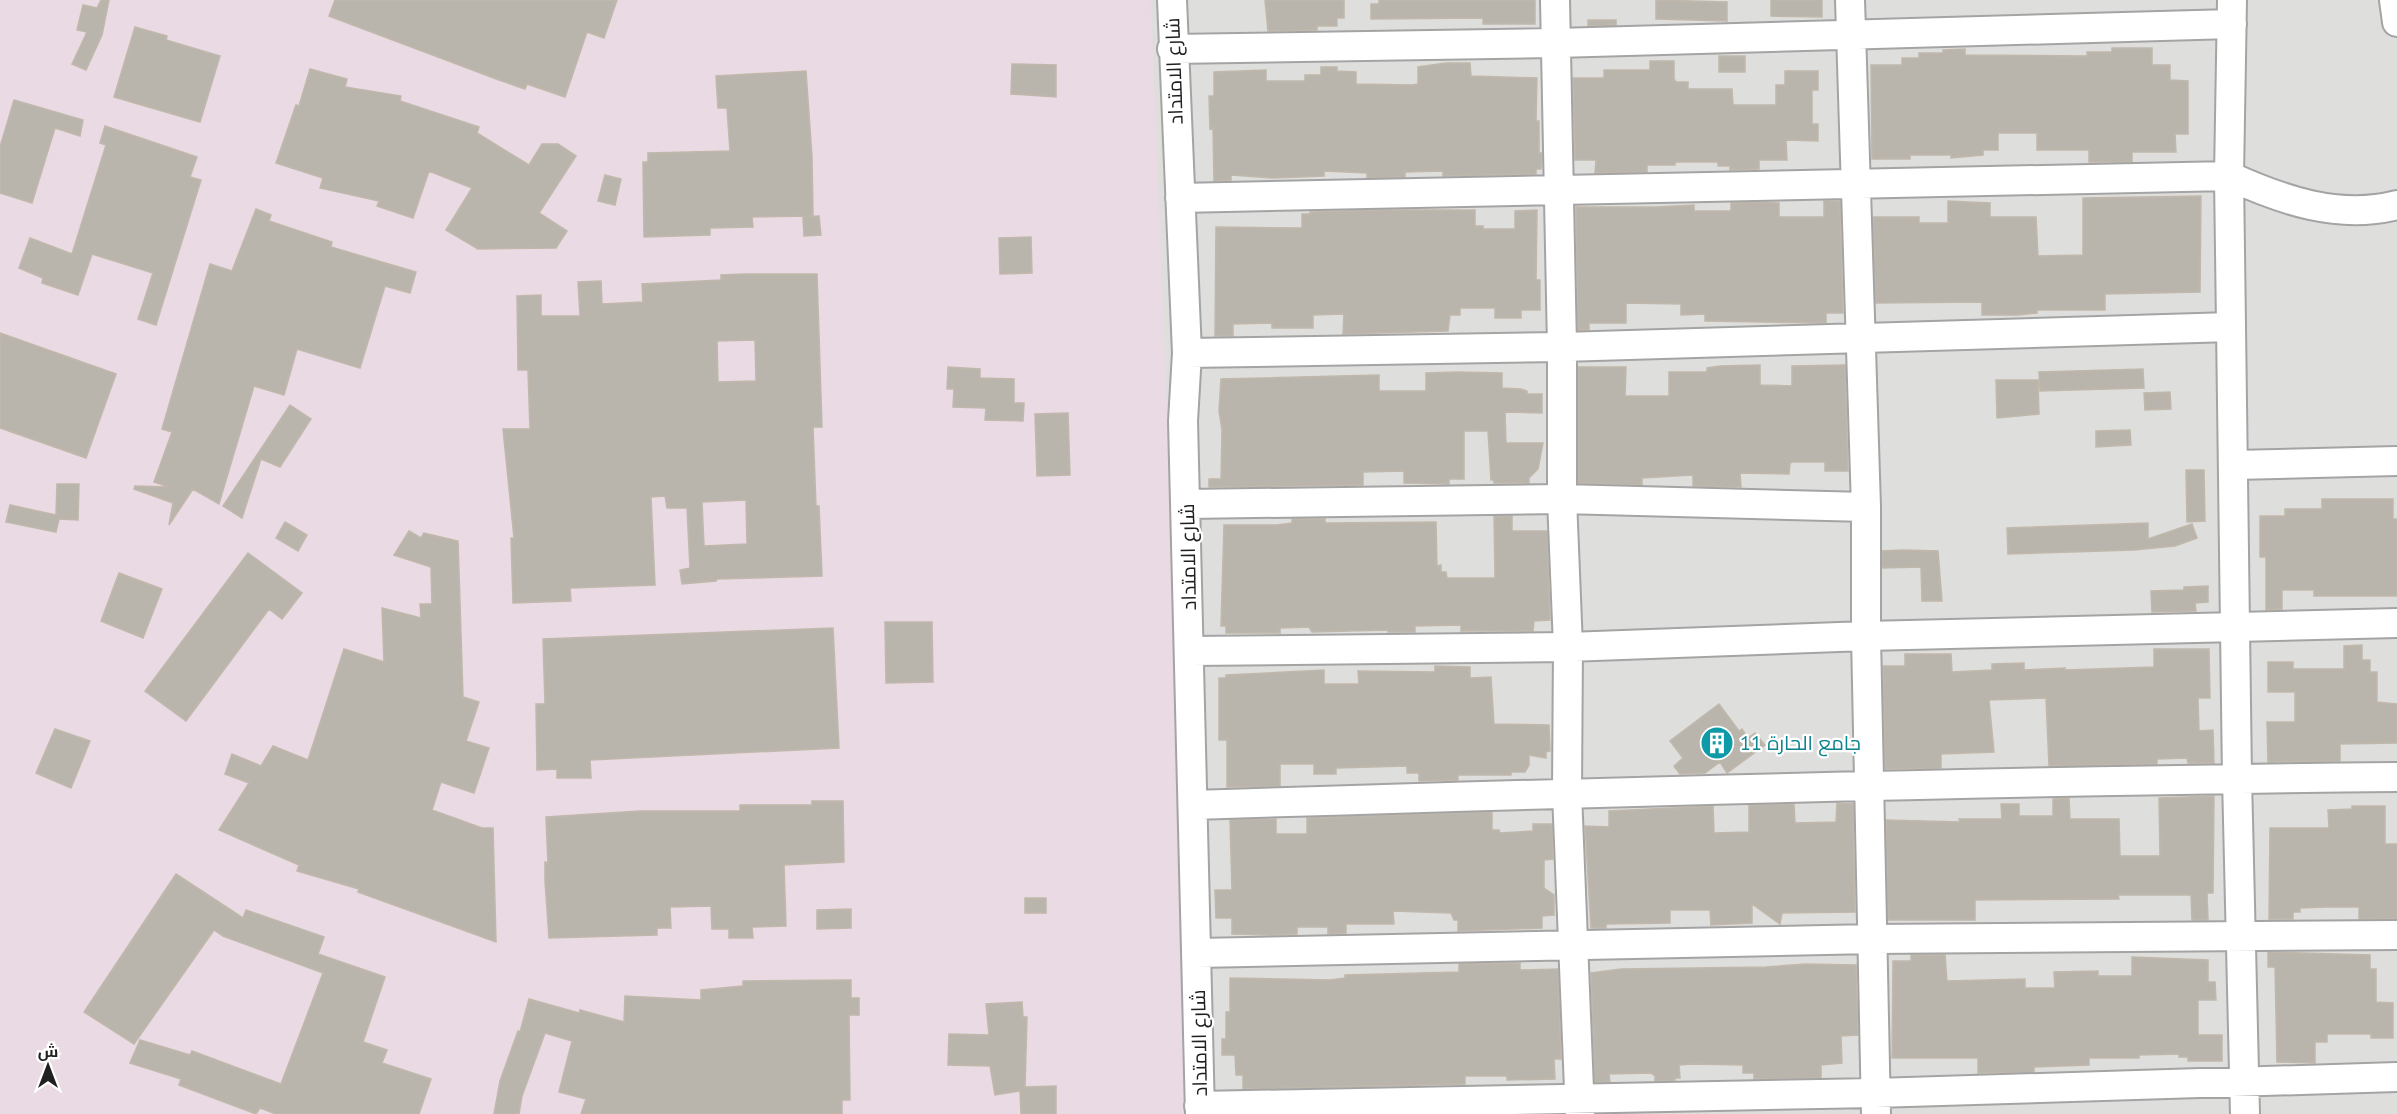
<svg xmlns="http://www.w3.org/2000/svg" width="2397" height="1114" font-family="'PT Sans',Cairo,sans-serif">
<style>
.residential{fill:#dededd}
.industrial{fill:#e9dae3}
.building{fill:#b9b5ad;stroke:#c1b8ab;stroke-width:1.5;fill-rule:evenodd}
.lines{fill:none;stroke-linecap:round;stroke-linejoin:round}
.minor-casing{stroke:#a4a4a4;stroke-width:32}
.minor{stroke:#fff;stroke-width:28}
.labels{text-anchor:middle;stroke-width:4.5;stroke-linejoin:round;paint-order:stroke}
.street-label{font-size:20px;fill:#202020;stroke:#fff}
.culture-label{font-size:20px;fill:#0d838f;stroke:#fff;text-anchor:start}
</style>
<rect width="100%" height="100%" fill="#f0efe8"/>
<!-- residential -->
<path class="residential" d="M0 0H2397V1114H0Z"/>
<!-- industrial -->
<path class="industrial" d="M0 0H1151L1194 1114H0Z"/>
<!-- building -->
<path class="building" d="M101 0H109L102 35 86 70 72 64 87 32 77 30 83 5 97 8Z
M335 0H617L604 38 587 32 565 97 527 84 525 89 499 80 329 16Z
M1265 0H1344V18H1337V26H1317V30L1268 31Z
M1379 0H1535V24H1483V18L1371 19V4H1379Z
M1656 0 1727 2V21L1656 19Z
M1771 0H1822V17L1771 16Z
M1588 20H1616V25L1588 26Z
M135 27 167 36 166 40 220 56 200 122 114 97Z
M2112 48H2152V65H2170V80L2188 81V134H2175L2176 152H2132V162H2089V150H2037V133H1998V150H1983V155L1951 158V155H1910V159H1872L1871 65H1902V58H1919V53H1943V50L1965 49V55L2087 56V52H2112Z
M1719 56H1745V72H1719Z
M1650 61H1674V79L1676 82H1688V89H1732L1733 105H1776V85H1785V71H1818V90H1812V124H1818V141L1786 140 1787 160H1759V169L1730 170V166H1718V162H1675V165H1647V172L1595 173 1596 160H1575L1573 78H1604V70H1650Z
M1446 63H1470L1471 76 1537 78 1536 121H1539V153H1542L1541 169H1536V174L1443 176V171L1405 172V177L1367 178V173L1324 171V176L1273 178 1231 175V180L1214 181 1213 128 1210 129 1209 96H1214V72L1266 70V81H1305V75H1321V67H1337V71L1356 72V84L1412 85 1418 84V67Z
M1012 64 1056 65V97L1011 94Z
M310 69 347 79 345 87 401 96 400 101 479 127 477 133 529 165 542 144H558L576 156 539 213 567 231 556 248 478 249 446 230 472 188 429 171 413 218 377 206 379 201 320 188 323 178 276 163 296 105 299 106Z
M806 71 812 157 813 216 752 217 753 227 710 228V235L644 237 643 162H648V153L730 151 727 108H718L716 76Z
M14 100 83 120 80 136 55 128 32 203 0 193V147Z
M105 126 197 157 190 177 201 180 156 325 138 319 153 273 92 254 78 295 42 283 43 278 19 268 30 238 72 254 106 145 100 143Z
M605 175 621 179 615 205 598 201Z
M2201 196 2200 292 2105 294V310H2037V313L2018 315H1982V302L1876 303 1873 217H1919V223H1948V201L1990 203V217H2036L2038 256 2083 255V198Z
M1824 201H1840L1843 313H1826V323L1705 321V314L1681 315V304L1626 303V323H1589V330H1578L1576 207H1656L1694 205V211H1731V203L1759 202 1779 203V217H1824Z
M256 209 271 215 269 221 332 242 331 247 416 272 410 293 385 286 360 368 297 349 284 395 254 386 219 504 193 489 169 525 173 503 134 489 135 486 169 487 154 482 172 432 162 429 210 264 232 271Z
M1378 210H1475V226H1483V229H1515V211L1537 210 1536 280H1540V310H1521V318H1495V308H1460V315H1450L1448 331 1343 334 1344 314 1313 315V328H1272V323L1233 324V336H1215L1216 227 1302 228V214H1310V212Z
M819 216 821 235 804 236 803 217Z
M1031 237 1032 273 1000 274 999 238Z
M745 274H817L822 427H813L816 506H819L822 576 717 579 716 581 682 584 680 570 690 568 687 508H667L665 496 651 497 655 585 570 588 571 601 513 603 511 538H514L503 429H530L528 370H518L517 296 541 295V316H580L578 282 601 281 602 304 643 302 642 284 721 280V275ZM755 340 756 381 718 382 717 341ZM746 500 747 544 704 546 702 502Z
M0 333 116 374 86 458 0 428Z
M1760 365V385L1792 386V366L1845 365 1848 471H1825V462H1793L1790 463 1789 474 1740 473 1741 487 1693 486V475L1642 478V485L1578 483V367H1626L1625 396H1669V372H1707V368L1720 366Z
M948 367 980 369V378L1014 379V403H1024L1023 421 985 420 986 408 953 407 954 389H947Z
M2143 369 2144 388 2040 391 2039 372Z
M1458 372 1502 373V388L1521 389 1527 391V394H1542V413L1505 412 1506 443H1543L1538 469 1529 478V483H1494V480H1491L1488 431H1464V479H1449V484L1404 483V471L1363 472V485L1209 487V479H1221L1222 430 1219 411 1221 379 1379 375V391H1426V373Z
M1996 380H2038L2039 414 1997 418Z
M2170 392 2171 409 2145 410 2144 393Z
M290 405 311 419 280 467 261 459 242 518 223 506Z
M1068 413 1070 475 1037 476 1035 414Z
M2130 430 2131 445 2096 447V431Z
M2186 470H2204L2205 521 2187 522Z
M57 484H79L78 520 59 519 56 532 6 522 10 505 56 515Z
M2322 499H2393V519H2397V596H2314V590H2282V609L2266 610V557H2260V516H2285V509H2322Z
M1494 516H1512V531H1547L1550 620 1534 621 1533 631H1461V625L1415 626V632H1388V630L1312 632 1309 627 1280 628V633H1226V626H1221L1224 525H1277L1292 523V519H1325V523L1436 522 1437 566 1441 565V572H1446L1447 578H1495Z
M285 522 307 535 298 551 276 538Z
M2148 523V539L2192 524 2197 538 2175 546 2134 550 2008 554 2007 528Z
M409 531 421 538 424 533 458 541 463 697 479 702 466 741 489 748 474 793 441 782 432 810 482 828H493L496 942 358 892 359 889 297 871 299 865 219 830 249 783 225 774 232 754 261 766 273 746 308 760 344 649 384 662 382 608 421 618 420 604H432L431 567 394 555Z
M1904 550 1938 551 1942 601H1922L1921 567 1882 568V551Z
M248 553 302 593 282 619 269 609 186 721 145 691Z
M119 573 162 589 143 638 101 621Z
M2208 586V602L2195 603 2196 611 2152 612 2151 591 2184 590V587Z
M885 622H932L933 682 886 683Z
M833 628 839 748 590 760 591 778H557V769L537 770 536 704H545L543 639Z
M2362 645V660H2370V672H2377V702L2397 704V743L2340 744V761L2268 762 2267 722H2295V692H2268V662H2293V669H2344V646Z
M2154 649H2209L2210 698H2198L2199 731 2213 730 2214 763H2188L2187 758 2157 759V764L2049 766 2046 698 1989 700 1994 752 1941 754V768L1885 769 1883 666H1905V654H1951L1952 672 1992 670V664L2024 663V670L2065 668V670L2154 667Z
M1435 666 1470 667V678L1491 677 1494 724 1549 725 1550 751 1546 752V758L1529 755V765L1525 772H1511V775H1458V780L1419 781V773H1407V766L1336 768V774H1314V764H1280V786L1227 787V740H1219V678H1226V675L1324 670V684H1359L1358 671 1435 672Z
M1719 704 1739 731 1742 729 1748 738 1755 733 1765 745 1727 773 1720 762 1705 773 1680 774 1674 766 1683 758 1670 741Z
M55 729 90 741 71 788 36 773Z
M2214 796 2213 893H2207L2208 920H2192L2191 895H2118L2119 899 1975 900V920H1888L1886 820 1960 822 1959 819H2002L2001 804H2019V816H2053V799L2069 798 2070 819H2119L2120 856H2160L2159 798Z
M812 801H843L844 862 784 865 786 926 752 927 753 938H729V929H712L711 906 670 907 671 928H657V935L549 938 545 881V862L548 863 546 817 640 811H740V805H812Z
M1837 803 1853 804 1855 912 1782 913 1780 924 1752 904V923L1711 925 1710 910H1670V923L1606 924V928H1591L1585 826 1609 827V811L1713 806 1714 833 1749 832V805L1794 804 1795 823 1836 822Z
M2352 806H2385V844H2397V919H2359V907H2327L2300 908V912H2293V919H2269L2270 828H2329L2328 810 2352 809Z
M1492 812V830H1499L1500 833 1533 831V824H1552L1553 859 1544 860V888L1554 895V915L1542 916V928L1458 931V920H1454L1451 913 1393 911 1394 924H1346V933L1328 934V927H1297V934L1272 935 1232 934V918H1216L1215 890H1232L1230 820 1276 819V834H1307V818Z
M176 874 243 918 246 910 324 937 318 954 385 977 363 1042 387 1050 382 1063 431 1079 419 1114H276L260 1108 256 1114 179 1085 181 1079 130 1063 140 1040 190 1055 192 1051 281 1084 323 973 223 936 214 930 134 1044 84 1012Z
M1025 898H1046V913H1025Z
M851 909V928L817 929V910Z
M2268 952 2370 955V969H2376V1002L2393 1003V1038H2371V1034H2327V1042H2315V1063L2277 1062 2275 967H2268Z
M1911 955H1945L1947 981 2025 979V988H2055L2054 972 2098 971V976H2132V957L2208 960V982H2215L2216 1000H2198V1035H2222V1061H2188V1057H2179V1054L2139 1055V1058H2089V1065L2034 1067V1072L1978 1073V1058H1892L1893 961H1911Z
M1520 963V970L1558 969 1561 1059H1554L1555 1079 1507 1080V1076H1465V1084L1243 1089V1075H1236L1235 1055H1222V1039H1226V1012H1230V978L1330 980 1345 978V975L1459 972V964Z
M1806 964 1856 965 1858 1035 1841 1036 1842 1063 1821 1065V1078L1754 1079V1073H1743V1065L1692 1064 1679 1065 1680 1078H1675V1080L1655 1081V1076L1651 1073 1609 1074 1610 1082H1595L1591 973 1621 969 1766 967Z
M851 980V998H859V1015H849L850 1100H842V1114H581L586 1099 559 1092 572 1041 545 1033 522 1096 519 1114H494L500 1081 518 1031 520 1032 529 999 579 1013 580 1010 624 1022 625 996 701 1000V990L743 986V981Z
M1022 1002 1023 1017H1027L1025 1087 1056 1086V1114H1021L1020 1091 995 1095 990 1066 948 1065 949 1034 989 1035 986 1004Z"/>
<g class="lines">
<!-- minor casing -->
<g class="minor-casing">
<path id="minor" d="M1172 0 1187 353 1183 421 1200 1114
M1555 0 1562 347V499L1568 647 1567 793 1580 1114
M1850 0 1866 507V636L1876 1114
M2232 0 2229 176 2237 778 2245 1114
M2394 0 2397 22
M1172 49 1556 43 2232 24
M1180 198 2229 176C2282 200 2338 220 2397 205
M1187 353 1562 347 2231 327
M2235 465 2397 461
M1187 504 1562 499 1866 507
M1190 651 1568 647 1866 636 2397 623
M1193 805C1595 792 1996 781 2397 777
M1198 953 1873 939 2397 935
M1199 1106 1875 1093 2397 1077"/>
</g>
<!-- minor -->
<use href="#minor" class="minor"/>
</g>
<!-- icons -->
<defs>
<g id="building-disc" transform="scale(1.725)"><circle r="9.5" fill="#0f9aa8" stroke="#fff"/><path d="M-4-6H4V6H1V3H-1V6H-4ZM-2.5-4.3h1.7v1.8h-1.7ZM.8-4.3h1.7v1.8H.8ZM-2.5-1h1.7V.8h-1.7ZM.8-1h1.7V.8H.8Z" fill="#fff"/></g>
</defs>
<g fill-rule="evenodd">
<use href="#building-disc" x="1717" y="743"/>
</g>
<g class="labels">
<!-- street labels -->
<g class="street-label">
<text transform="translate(1174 71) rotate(-92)" y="7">شارع الامتداد</text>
<text transform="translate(1188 557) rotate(-91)" y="7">شارع الامتداد</text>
<text transform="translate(1199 1043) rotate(-91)" y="7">شارع الامتداد</text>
</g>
<!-- culture labels -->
<g class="culture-label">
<text x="1740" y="750">جامع الحارة 11</text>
</g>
</g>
<!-- north arrow -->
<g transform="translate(48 1066)" stroke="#ffffff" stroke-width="4.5" paint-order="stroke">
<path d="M0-4.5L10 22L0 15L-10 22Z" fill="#202020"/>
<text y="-9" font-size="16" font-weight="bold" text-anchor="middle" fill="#202020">ش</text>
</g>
</svg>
